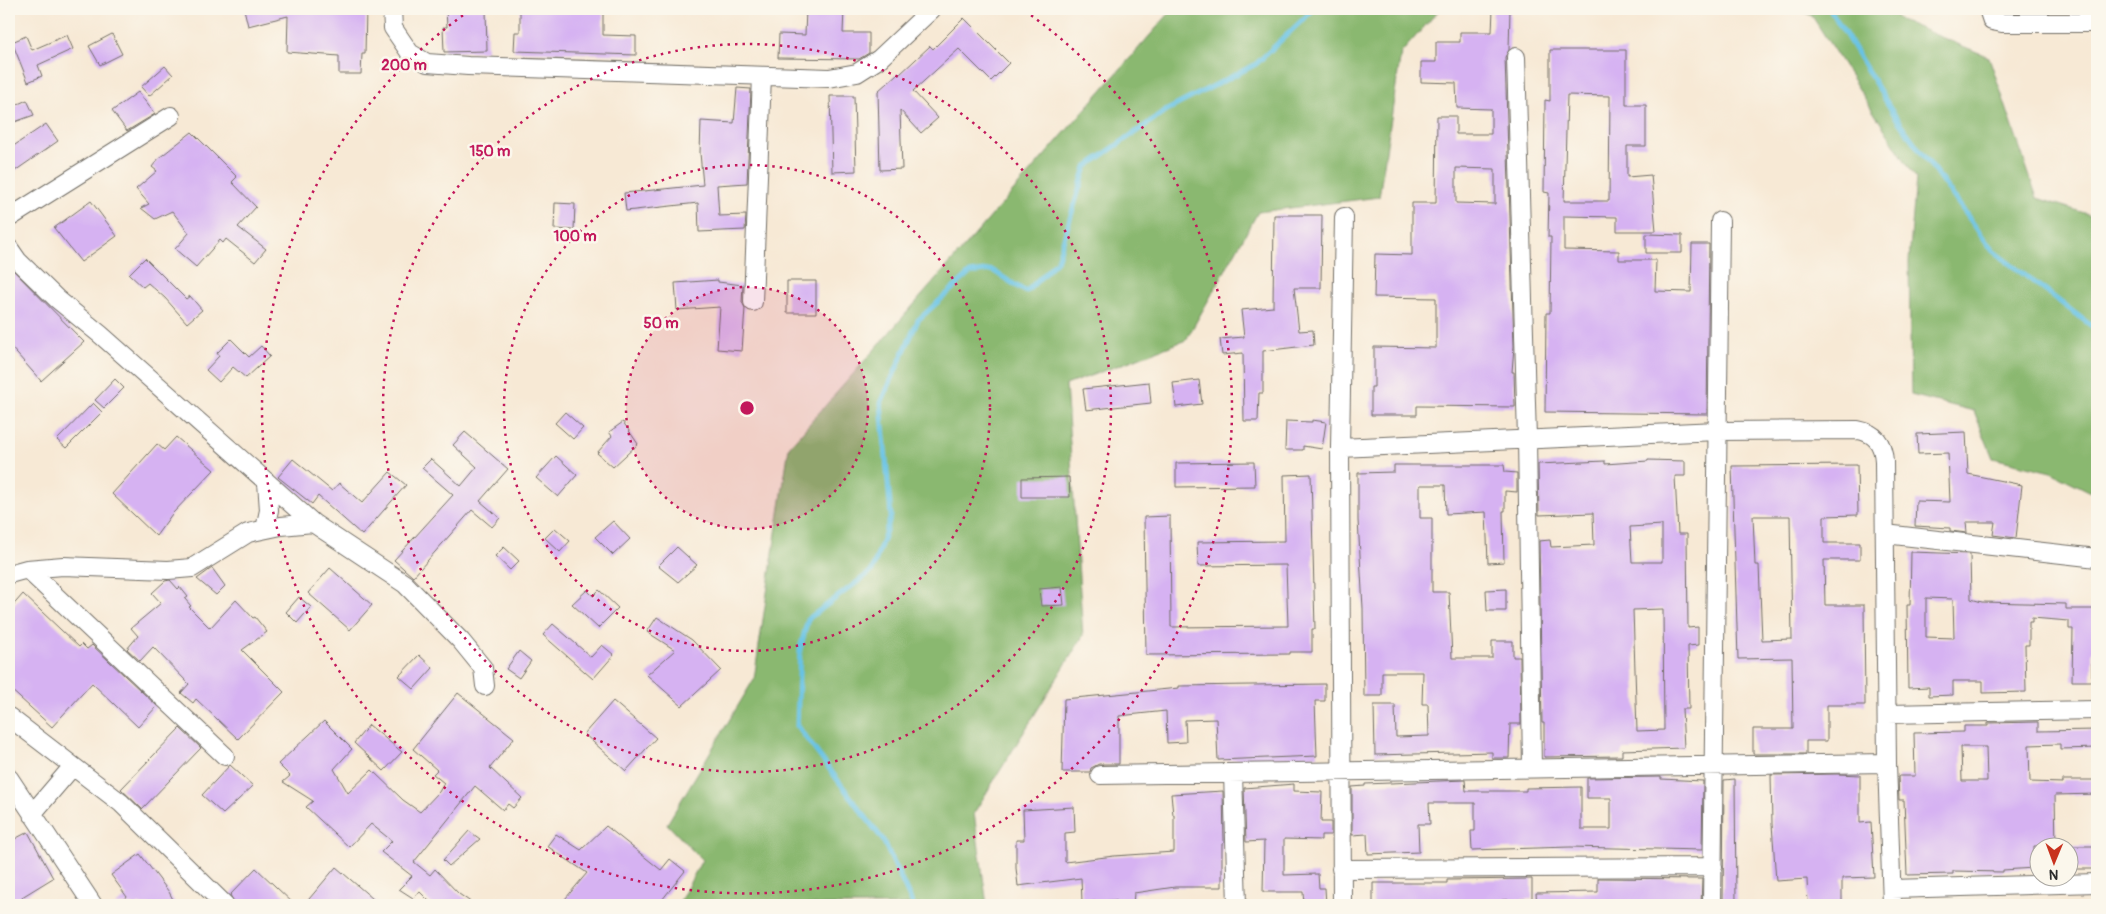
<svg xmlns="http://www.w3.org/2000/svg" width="2106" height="914" font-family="Pangolin,sans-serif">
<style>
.forest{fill:#8ab870;stroke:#5a724e}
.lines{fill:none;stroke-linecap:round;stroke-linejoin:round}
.stream{stroke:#68c3e5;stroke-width:5}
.building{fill:#d6b2f2;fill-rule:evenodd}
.street-casing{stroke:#726e66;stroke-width:20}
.street{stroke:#fff;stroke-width:18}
.ring{fill:none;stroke:#c2185b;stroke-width:2.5;stroke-dasharray:2.5 5}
.centre{fill:#c2185b;stroke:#fbf7ec;stroke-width:2.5}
.ring-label{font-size:15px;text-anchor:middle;font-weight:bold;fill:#c2185b;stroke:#fbf7ec;stroke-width:5;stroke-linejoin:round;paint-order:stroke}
</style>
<rect width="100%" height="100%" fill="#fbf7ec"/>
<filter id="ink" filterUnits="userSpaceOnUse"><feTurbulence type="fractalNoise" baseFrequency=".02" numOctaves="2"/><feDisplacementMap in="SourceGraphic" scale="10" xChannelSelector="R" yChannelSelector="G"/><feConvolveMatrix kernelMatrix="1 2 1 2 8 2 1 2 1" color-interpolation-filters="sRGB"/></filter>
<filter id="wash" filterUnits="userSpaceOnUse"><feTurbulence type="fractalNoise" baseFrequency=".0096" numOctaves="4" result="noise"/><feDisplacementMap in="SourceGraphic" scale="20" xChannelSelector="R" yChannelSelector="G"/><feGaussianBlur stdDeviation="1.12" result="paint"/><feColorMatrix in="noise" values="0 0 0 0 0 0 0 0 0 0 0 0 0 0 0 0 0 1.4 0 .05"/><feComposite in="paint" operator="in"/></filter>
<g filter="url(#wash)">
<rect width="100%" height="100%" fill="#f7e9d5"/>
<!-- forest -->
<path class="forest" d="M1173 9H1440L1401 53 1379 197 1258 212 1186 340 1066 385 1083 636 974 813 987 905H678L702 860 667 824 754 679 789 447Z
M1797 9H1888L1900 20 1989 57 2037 198 2097 217V495L2051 472 1993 458 1974 411 1911 395 1909 261 1916 178 1812 16Z"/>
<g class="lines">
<!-- stream -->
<path class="stream" d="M1830 9 1897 119 1993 251 2097 330
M913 905 883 840 797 726 800 649 808 619 872 571 891 516 881 403 918 320 970 273 992 270 1026 292 1057 261 1086 167 1167 110 1256 64 1314 9"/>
</g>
<g id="blocks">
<!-- building -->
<path class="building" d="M244 9H366L365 54H362L361 74H339V56L287 52 288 16 248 26Z
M446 9H486L487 51 444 52 443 27H447Z
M520 9H603V35L636 36V55L514 51 515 32H520Z
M806 9H844L843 33H869V53L859 59 778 58 779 34 805 35Z
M1493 9H1510L1509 50 1505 57 1514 346 1512 372H1514L1515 407 1417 406V415H1371V387H1374V347L1436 348V298L1374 297 1375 254 1412 255V203H1436L1437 116H1456V134H1491V109L1457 108 1456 83 1421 82V62H1436V42H1460V32H1492ZM1456 168 1495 169V204L1456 203Z
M964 18 1009 63 991 81 959 49 913 91 938 118 921 133 900 110 902 169 880 170 878 91 897 74 899 75 930 46 933 49Z
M112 34 122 54 100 65 89 46Z
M67 35 73 49 38 65 42 76 28 82 12 42 26 36 32 50Z
M1550 50H1626V105H1646V146H1627V177L1651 175 1656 231H1617V217L1564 216V250L1619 251V260H1656L1655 291 1691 292 1692 244H1709L1707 414 1545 412 1546 313H1550L1551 237H1548L1549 193 1544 192 1545 100 1550 101ZM1567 95 1610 96 1609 201H1564Z
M165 66 173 75 149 96 141 87Z
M737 88 751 89 747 183 717 185 719 216 746 215 745 230 699 232 698 203 626 211 624 193 703 185 700 153 701 121 734 123Z
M138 92 155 114 127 131 112 111Z
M830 96H854L856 171 832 172Z
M27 100 34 115 9 124V108Z
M46 124 58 141 9 175V149Z
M192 132 237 177 232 182 256 207 238 227 266 249 255 262 226 239 223 243 220 240 196 267 175 249 189 233 172 211 155 219 141 208 149 204 136 189 157 171 152 167 159 158Z
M91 201 117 236 81 262 54 228Z
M555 203 575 204 574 230 554 229Z
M1274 215H1322L1321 288H1294L1299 331 1313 330 1314 345 1263 351V393H1259L1258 421H1244L1243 353 1222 355 1220 339 1244 337 1241 310 1273 307Z
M1646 234 1682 235V253H1646Z
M145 258 186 299 190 296 202 310 187 323 165 298 148 283 143 287 129 274Z
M9 266 84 342 41 381 9 345Z
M718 280V282L743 285 742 302 745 308 742 351 717 349 720 307 677 310 675 283Z
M787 281H816V313H787Z
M231 339 249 357 261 346 270 356 246 378 233 367 219 382 206 370 219 356 217 353Z
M115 379 124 388 104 408 95 400Z
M1199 380 1202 404 1176 407 1173 383Z
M1149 382 1151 403 1086 410 1083 389Z
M93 403 102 412 66 448 57 440Z
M565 412 583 428 573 439 555 423Z
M1312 420 1326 422 1322 449 1303 446V450H1285L1286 421 1312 422Z
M623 422 638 444 613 467 597 453 612 436 609 432Z
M465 432 508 469 480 501 500 518 492 527 472 510 413 577 394 560 453 495 422 468 431 459 461 486 477 467 453 445Z
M1966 432 1968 474 2022 485 2016 538 1993 535 1995 522H1966L1967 533 1950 531V528L1915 526 1916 501 1950 502 1948 453 1918 454 1917 434Z
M176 437 214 470 172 514 156 536 112 494 157 444 164 450Z
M556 456 577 475 558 497 536 478Z
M293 459 332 491 339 483 362 503 390 472 406 485 362 535 318 496 312 504 278 477Z
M1648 460 1685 461V476H1675L1678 534H1687L1688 628 1698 627V645L1688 646 1689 709H1682L1684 748 1622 750V756L1544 757V723H1542L1539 541 1550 540 1551 547 1594 545 1593 513 1539 515 1538 464 1605 461V464L1648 461ZM1662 525V562H1632L1630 527ZM1663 609 1664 730 1637 731 1633 610Z
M1254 462 1255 486 1176 487V463Z
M1394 465H1504L1505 472 1517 473V492L1505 491V511H1503L1504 562 1488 563 1486 512 1446 514 1445 485H1420V518H1432V592H1449L1452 658H1492V641H1513V657H1520L1521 724H1510L1509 758H1492V752L1375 755 1374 705H1395L1396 737 1429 736 1428 704H1422L1423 672H1382V696H1364L1363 608 1358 520V473L1394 472Z
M1857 465 1858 515 1824 516V543H1860V560H1824L1825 605H1864L1865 705H1827V741H1806V754H1753V729H1793L1792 658 1738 659 1732 466ZM1753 516H1790L1792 639 1762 640 1759 565H1755Z
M1311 474 1315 629H1312V652H1290V654L1146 655 1144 517 1170 516 1171 627 1288 626 1286 565 1198 566 1197 542 1285 541 1284 475Z
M1069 477 1070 497H1022V478Z
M613 521 630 539 613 555 595 537Z
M555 528 570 541 560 552 545 538Z
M504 547 519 561 510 570 495 556Z
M677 547 697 565 678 582 658 566Z
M1911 552 1970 554 1971 599 1982 602 2066 604V609H2097V650H2092V681H2072L2073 629H2069V621L2032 618V622H2029V645H2025L2026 692 1983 693V681H1953V695L1929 696V687L1908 688 1907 605H1910ZM1926 598 1953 599 1954 638 1926 637Z
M212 568 225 586 216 595 197 579Z
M330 568 372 605 350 630 308 593Z
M170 580 178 589 180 587 188 597 185 599 191 606 189 607 210 628 236 600 253 618 255 617 267 632 242 650 284 692 238 739 196 699 193 703 181 693 189 684 153 647 140 661 127 649 138 636 131 628 161 603 152 593 165 581Z
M1062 587 1064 605 1041 606 1039 589Z
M1506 589V611H1487L1486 590Z
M587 590 593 596 599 590 618 608 598 628 572 604Z
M23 594 79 647 82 644 87 649 92 645 157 706 138 727 92 683 52 727 9 688V610Z
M299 597 311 607 297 623 286 612Z
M657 617 692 640 721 670 682 706 647 675 675 650 647 632Z
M553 624 591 657 602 645 614 655 593 679 543 635Z
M519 651 531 661 519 678 506 669Z
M419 655 433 668 414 689 399 676Z
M1325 684V701H1315L1317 756 1218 760 1216 719 1185 720 1186 742 1167 743 1166 711 1119 716V764H1099L1091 768 1090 772H1062L1064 699 1179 688V686Z
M458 693 514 738 490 768 522 798 513 808 508 804 503 810 475 786 414 862 430 875 435 869 459 894 475 905H433L420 892 413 898 399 889 412 876 381 852 392 841 371 824 349 847 306 807 313 801 283 782 290 776 278 764 324 721 352 749 334 769 348 793 372 770 403 800 420 812 439 792 444 783 433 774 437 770 413 749Z
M613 701 656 738 626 771 584 734Z
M2038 722V731L2097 730V748L2060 749V744L2029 745 2030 782 2063 783V780H2097V794L2055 795 2056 846H2034V868L2003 870V872L1953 871V874L1907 875 1904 800H1899L1898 776H1915L1914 733 1964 732V726H1988V723ZM1961 747H1986L1987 781H1962Z
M369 725 402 752 384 771 354 743Z
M180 728 201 748 142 809 121 789Z
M230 765 253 786 223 814 202 795Z
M1837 774 1860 775V823L1871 822 1874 877 1842 878V905H1808L1807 879 1776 881 1772 824 1771 775Z
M1661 777V779L1703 781 1702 850 1570 847 1472 850 1471 831H1475V803H1429L1430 824H1418L1419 852 1368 854 1367 834 1352 835V787L1365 786V784L1465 780 1466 791H1526V788L1581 787V829H1611V798H1587V778Z
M1735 779 1736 905H1723L1724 780Z
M1294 784V791L1322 792 1321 822H1331V835H1321V840L1284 839V875L1318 874 1319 888H1325L1326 905H1304L1303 892H1263L1264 841 1246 842 1244 788Z
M1223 791 1224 843 1222 844V887H1175L1134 893 1133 905H1116V900L1082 902 1081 878 1018 886 1016 868V840H1024L1023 810 1074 807 1075 832 1065 833V862L1114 856 1174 852V815H1173L1171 794Z
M606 826 661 870 670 859 685 871 658 905H560L587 873 547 846 556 834 581 850Z
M469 831 480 839 449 866 443 860Z
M28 832 53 878 22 897 27 905H9V842Z
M2068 846H2097V869H2068Z
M140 854 169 892 176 905H115L127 897 111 875Z
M336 867 380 905H304Z
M256 868 295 905 235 904 230 895Z
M1598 878 1702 879 1701 905H1537L1536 893 1598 892Z
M1532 879V899L1502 900V905H1374L1373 902V883H1447V880Z"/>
</g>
</g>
<g filter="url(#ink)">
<use href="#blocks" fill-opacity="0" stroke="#726e66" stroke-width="1"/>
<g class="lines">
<!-- street casing -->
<g class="street-casing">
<path id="street" d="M392 9 393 28 410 53 427 63 468 66 829 78 857 73 879 59 932 9
M1988 9 1992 21 2002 23H2097
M1516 57 1527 438 1532 768
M9 218 171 116
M9 248 18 261 57 299 101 335 313 523 405 584 461 641 483 668 485 686
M753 302 762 76
M1340 448 1717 431 1858 430C1875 433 1883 443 1884 461L1887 763 1892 905
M265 529 269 510 267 482
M1885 534 2097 558
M27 569 225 756
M9 574 27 569 63 566 168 570 192 568 248 533 281 526 313 523
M1888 714 2097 710
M9 717 121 803 225 905
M1233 773 1237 905
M1100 775 1887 763
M9 778 93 905
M32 814 73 766
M1341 869 1713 867
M1892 889 2097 883
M1342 905 1340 448 1344 217
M1712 905 1720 221"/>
</g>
<!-- street -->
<use href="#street" class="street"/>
</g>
</g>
<!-- distance rings -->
<circle cx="747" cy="408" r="121" fill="#c2185b" fill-opacity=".12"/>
<g class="ring">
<circle cx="747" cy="408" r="121"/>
<circle cx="747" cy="408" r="243"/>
<circle cx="747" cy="408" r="364"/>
<path d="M1025 11A485 485 0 1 1 469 11"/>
</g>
<circle cx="747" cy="408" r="8" class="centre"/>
<g class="ring-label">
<text x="404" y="70">200 m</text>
<text x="490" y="156">150 m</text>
<text x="575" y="241">100 m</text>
<text x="661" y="328">50 m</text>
</g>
<!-- margin -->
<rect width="2106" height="914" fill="none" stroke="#fbf7ec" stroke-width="30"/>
<!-- north arrow -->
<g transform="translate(2054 862) rotate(181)"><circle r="24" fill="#fbf7ec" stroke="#a8a59f"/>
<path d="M0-4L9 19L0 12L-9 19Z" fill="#c8321e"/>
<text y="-8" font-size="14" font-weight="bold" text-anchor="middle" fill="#2b2b2b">N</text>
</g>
</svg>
